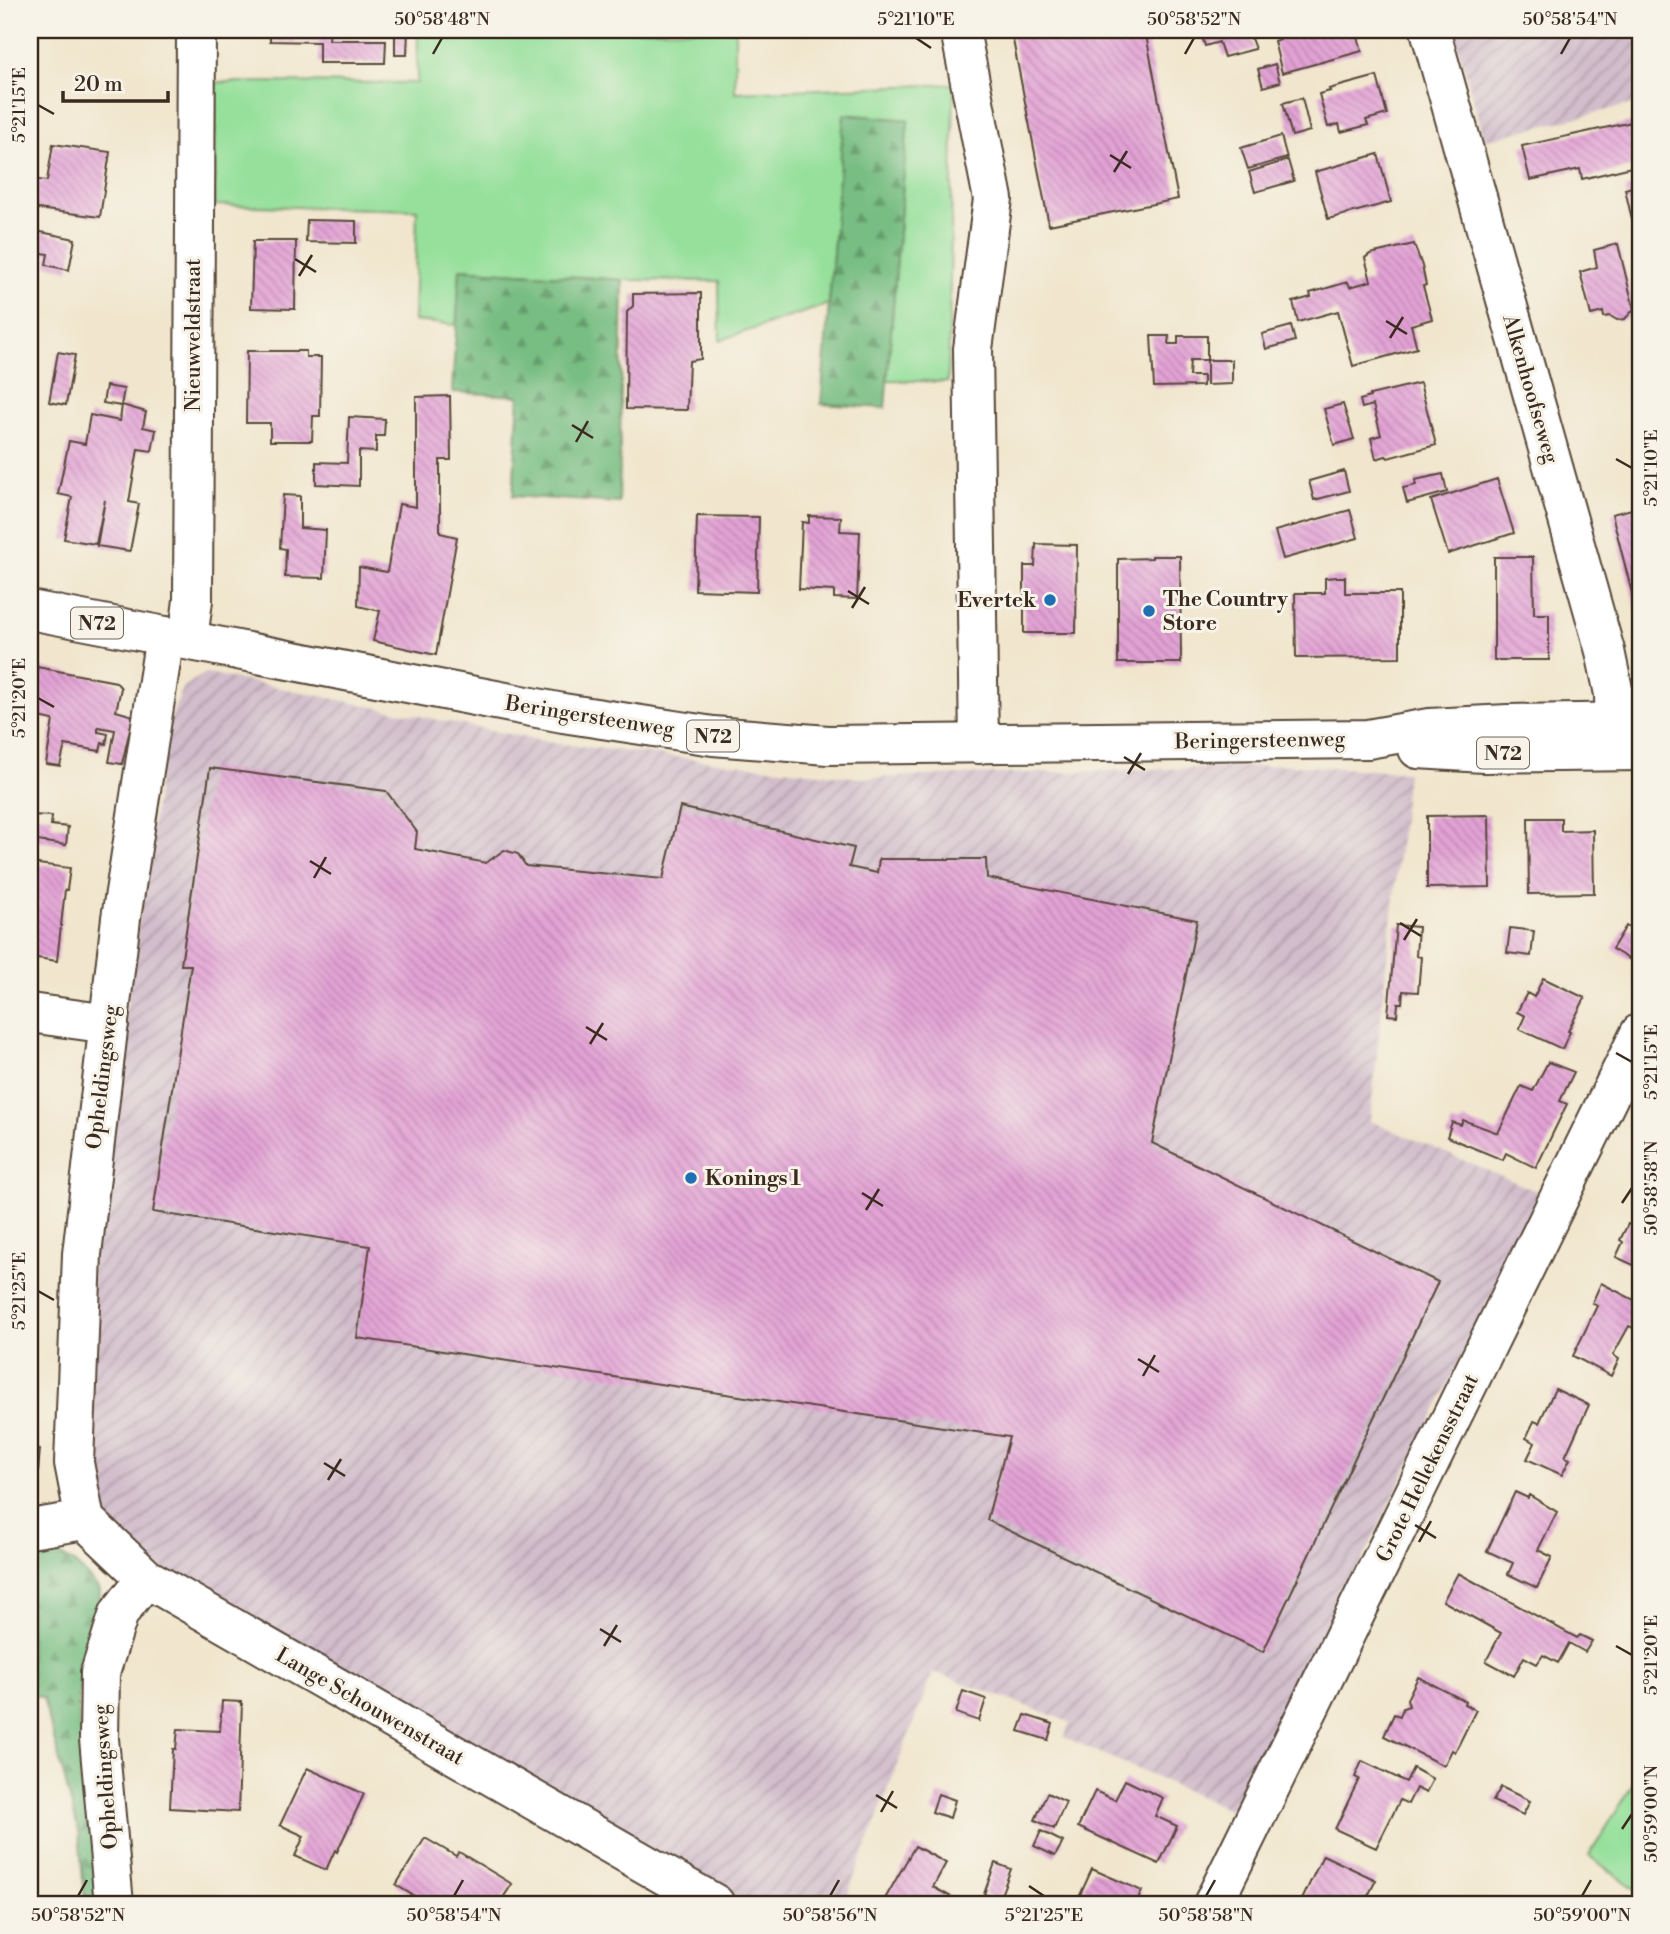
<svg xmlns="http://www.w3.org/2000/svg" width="1670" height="1934" font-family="'Libre Bodoni',serif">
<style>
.industrial{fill:url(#industrial-furrows)}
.green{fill:#96e09b;stroke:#68855c;stroke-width:2}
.forest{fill:url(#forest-firs);stroke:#5a7450;stroke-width:2}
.building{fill:url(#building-back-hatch)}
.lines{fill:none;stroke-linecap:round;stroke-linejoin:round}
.minor-casing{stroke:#564638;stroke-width:42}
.major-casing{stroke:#564638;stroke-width:42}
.minor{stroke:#fff;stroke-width:38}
.major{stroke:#fff;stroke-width:38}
.ticks{fill:none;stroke:#3b2a1e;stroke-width:2.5}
.poi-dot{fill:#1f6fb2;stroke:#f7f3e8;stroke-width:2.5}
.labels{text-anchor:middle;stroke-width:6;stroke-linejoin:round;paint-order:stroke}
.shield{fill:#f7f3e8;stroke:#73665b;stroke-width:2}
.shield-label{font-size:19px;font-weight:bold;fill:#3b2a1e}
.street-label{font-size:21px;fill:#3b2a1e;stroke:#f7f3e8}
.poi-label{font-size:21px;font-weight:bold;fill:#3b2a1e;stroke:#f7f3e8;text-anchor:start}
.neatline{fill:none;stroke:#3b2a1e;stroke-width:2.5}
.ticks-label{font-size:18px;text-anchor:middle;fill:#3b2a1e}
</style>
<defs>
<pattern id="industrial-furrows" width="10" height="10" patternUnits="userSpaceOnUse" patternTransform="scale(1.75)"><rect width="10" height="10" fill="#d1bdcb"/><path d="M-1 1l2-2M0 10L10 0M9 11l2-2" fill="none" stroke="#ab9aa4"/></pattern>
<pattern id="forest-firs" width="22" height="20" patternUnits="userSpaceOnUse" patternTransform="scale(1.75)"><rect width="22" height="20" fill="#78be83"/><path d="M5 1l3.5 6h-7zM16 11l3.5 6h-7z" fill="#649b6b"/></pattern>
<pattern id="building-back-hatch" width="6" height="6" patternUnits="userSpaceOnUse" patternTransform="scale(1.75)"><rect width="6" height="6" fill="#e3a2d6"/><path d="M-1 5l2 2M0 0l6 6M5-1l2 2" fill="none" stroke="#b984ad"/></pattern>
</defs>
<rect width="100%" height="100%" fill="#f7f3e8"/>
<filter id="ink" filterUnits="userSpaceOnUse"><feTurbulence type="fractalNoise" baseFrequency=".0143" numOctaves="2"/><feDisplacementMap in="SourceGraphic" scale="14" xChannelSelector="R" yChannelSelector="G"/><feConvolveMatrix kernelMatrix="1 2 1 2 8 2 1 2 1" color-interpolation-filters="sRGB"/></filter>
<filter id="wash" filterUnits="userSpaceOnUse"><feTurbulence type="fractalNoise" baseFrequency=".00686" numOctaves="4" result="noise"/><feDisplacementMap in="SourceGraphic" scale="28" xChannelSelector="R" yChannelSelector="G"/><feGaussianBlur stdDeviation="1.57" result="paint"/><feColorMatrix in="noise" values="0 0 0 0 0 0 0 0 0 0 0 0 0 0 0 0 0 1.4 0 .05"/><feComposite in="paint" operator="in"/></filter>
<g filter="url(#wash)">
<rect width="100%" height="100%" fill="#f1e6cd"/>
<!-- industrial -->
<path class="industrial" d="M1453 30H1640V102L1485 140Z
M206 673 553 743 861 778 1273 766V764L1407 772 1370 1121 1541 1193 1239 1814 1064 1737 1070 1722 933 1672 844 1904H747L125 1547 92 1494 91 1258 166 729 184 686Z"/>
<!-- green -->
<path class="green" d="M418 30H735V92L954 84 948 382 887 380 908 120 844 115 829 304 720 340 719 281 623 280 460 269 457 325 414 321 417 210 214 205 216 82 417 83Z
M1640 1773V1892L1589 1856Z"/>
<!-- forest -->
<path class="forest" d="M844 114 908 120 885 408 821 404Z
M460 269 623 280 619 503 513 496 519 396 452 392Z
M30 1547C68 1555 75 1560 100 1591L98 1619 82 1664 78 1706 100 1904H85L79 1833 43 1698 30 1694Z"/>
<g id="blocks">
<!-- building -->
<path class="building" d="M270 30H330L329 40H386L385 63H319V42L270 41Z
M395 30H408L407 55H395Z
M1011 30H1145L1178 199 1049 225Z
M1200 30H1248L1255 49 1224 57 1219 42 1205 46Z
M1277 30H1356L1362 51 1282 73 1274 41 1280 39Z
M1275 64 1280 82 1263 87 1258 69Z
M1377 76 1387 114 1366 120 1368 125 1341 132 1339 124 1328 127 1319 94 1330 91 1329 89Z
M1302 98 1310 131 1292 136 1283 103Z
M1632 122 1637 144 1640 143V165L1582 179 1580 169 1530 180 1522 146Z
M1281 136 1287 158 1248 169 1241 148Z
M53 144 110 152 100 217 30 208V179L47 181Z
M1378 154 1391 202 1328 219 1315 172Z
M1288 160 1294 181 1255 192 1249 172Z
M1640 185V218L1632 220 1625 189Z
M307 220 356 221V243L306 242Z
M36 231 75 239 69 270 46 265 48 254 30 251V246L33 247Z
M253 241H296L295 309 251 308Z
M1414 244 1422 266 1426 285 1423 286 1432 319 1411 325 1417 348 1353 366 1338 311 1298 322 1293 302 1311 297 1310 293 1348 282 1350 287 1371 281 1365 258 1370 254Z
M1618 244 1634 309 1625 319 1617 320 1610 316 1604 317 1603 312 1591 315 1580 272 1597 267 1594 250Z
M701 293V359L689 361 687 410 626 409 627 312 633 306V294Z
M1291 326 1295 341 1266 349 1262 334Z
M1151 336H1169L1168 344H1178V336H1207V360H1190L1189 376H1203V386L1154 387Z
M247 351H306V357H321L320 416H313L312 441H270V423H246Z
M58 352 75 355 66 405 49 402Z
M1207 360H1232V384L1207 385Z
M1420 383 1436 445 1388 458 1386 456 1376 459 1371 438 1381 435 1373 405 1362 408 1360 400 1370 397V395Z
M106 386 124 389 121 406 103 403Z
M450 396 451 460H440V533L457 537 436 655 373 641 380 611 358 606 359 567 387 572 399 504 416 507V397Z
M1343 404 1354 439 1334 445 1324 409Z
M122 405 146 412 143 427 156 430 152 451 138 449 129 502 139 504 130 551 97 546 105 500 96 544 64 539 72 497 58 494 69 441 85 444 90 415 120 421Z
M349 417 385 419 384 436H376V452L359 451V486L316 484V462L347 463Z
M1344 471 1349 491 1314 500 1309 481Z
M1443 474 1447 492 1407 503 1403 488 1416 485 1415 480Z
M1497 479 1514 533 1448 554 1431 500Z
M283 495 300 496V528L326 530 324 578 285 577 286 549 280 548Z
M1640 507V621H1639L1612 514Z
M1350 510 1358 538 1283 559 1275 531Z
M697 516 759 517 757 592 695 590Z
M809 516 841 517 840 531 860 532 857 599 834 598V591L799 589 802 522 809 523Z
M1036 544 1077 545 1076 633H1024V566H1035Z
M1152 556H1180L1181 663H1118V559L1152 558Z
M1494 557H1533L1534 614H1549V660H1494Z
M1338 577H1345V593H1400V657L1296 658 1295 593H1325V578Z
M37 667 116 682 121 688 116 711 133 716 122 764 109 762 115 730 98 727V732L108 734 106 744 102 743 100 751 65 745 60 766 46 764 53 720 30 715V699Z
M210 768 386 791 417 832 415 849 486 863 504 850 518 854 526 866 663 879 680 807 854 848 849 867 877 873 879 859H986L987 878 1197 920 1152 1143 1438 1282 1263 1652 987 1520 1009 1437 357 1338 370 1246 153 1212 191 965H181Z
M30 815 52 816 51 825 68 827 66 845 30 840Z
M1489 815 1490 887 1427 888V816Z
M1528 818H1561V831L1593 830 1594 893 1529 894Z
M30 863 70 868 67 890H65L57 961 30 957Z
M1396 925 1418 927 1416 956 1421 957 1418 992 1403 991 1402 1003H1398L1397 1016 1388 1015Z
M1626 926 1640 934V939L1629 959 1612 949Z
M1510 928 1534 931 1531 956 1507 953Z
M1543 978 1585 998 1568 1031 1570 1032 1562 1049 1519 1029 1525 1016 1517 1012 1527 993 1534 997Z
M1548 1062 1574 1072 1560 1101 1567 1104 1536 1168 1506 1153 1503 1160 1447 1137 1452 1122 1461 1125 1463 1120 1498 1133 1521 1086 1533 1091Z
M30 1067H34V1099H30Z
M1640 1217V1268L1616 1257 1623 1242 1620 1240 1628 1224 1636 1227Z
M1601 1283 1640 1303V1314L1633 1328 1629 1326 1613 1355 1619 1359 1611 1376 1573 1356 1597 1306 1592 1303Z
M1555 1389 1589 1405 1565 1457 1570 1459 1562 1475 1527 1459 1535 1443 1526 1438 1534 1421 1539 1423Z
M30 1438H36L35 1448 40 1449 37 1483H30Z
M1515 1492 1528 1498 1529 1495 1557 1512 1538 1550 1552 1557 1537 1588 1508 1574 1513 1563 1487 1551Z
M1458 1573 1577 1638 1580 1635 1592 1641 1585 1652 1569 1643 1558 1663 1543 1655 1537 1664 1524 1657 1514 1676 1486 1661 1501 1633 1443 1601Z
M1418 1677 1465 1701 1464 1704 1476 1710 1455 1752 1452 1750 1444 1766 1384 1736 1394 1714 1400 1716 1403 1708 1409 1706 1407 1699Z
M963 1691 986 1699 979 1721 956 1713Z
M222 1701 242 1702 238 1812 170 1808 173 1749H176L178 1729 220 1731Z
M1025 1715 1053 1724 1048 1740 1019 1731Z
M1362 1761 1406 1782 1413 1768 1433 1779 1426 1793 1416 1788 1408 1804 1400 1800 1376 1848 1335 1829 1359 1779 1355 1777Z
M307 1768 364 1794 337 1852 335 1850 326 1870 295 1856 304 1836 280 1825Z
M1125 1780 1163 1798 1155 1816 1177 1826 1159 1864 1078 1827 1095 1791 1115 1800Z
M1501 1787 1530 1801 1523 1815 1493 1801Z
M1047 1793 1066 1802 1054 1829 1035 1820Z
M938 1794 955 1800 950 1818 932 1812Z
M1041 1831 1063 1842 1055 1856 1034 1846Z
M425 1838 456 1856 459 1852 512 1884 499 1904H427L396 1885Z
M915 1846 946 1863 933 1887 964 1904H882Z
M1323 1855 1376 1880 1364 1904H1300Z
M995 1863 1011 1869 999 1900 984 1894Z
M1092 1869 1142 1891 1136 1904H1076Z
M1006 1894 1024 1901 1022 1904H1002Z"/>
</g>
</g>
<g filter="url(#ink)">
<use href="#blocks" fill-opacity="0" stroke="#564638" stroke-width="2"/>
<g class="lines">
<!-- minor casing -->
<g class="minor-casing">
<path id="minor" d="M960 30 993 199 973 349 979 744
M1430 30 1605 651 1614 694 1615 751
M188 640 193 600 196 30
M30 1013 109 1024
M85 1520 74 1463 82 1254 121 918 165 636
M85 1520 146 1578 715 1904
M30 1529 85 1520
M114 1904 99 1739 100 1673 119 1613 146 1578
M1213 1904 1640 1033"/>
</g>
<!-- major casing -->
<g class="major-casing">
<path id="major" d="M30 610 563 713 713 736 828 745 1368 739 1429 728 1508 724 1640 722
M1418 749 1484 753 1640 751"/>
</g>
<!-- minor -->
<use href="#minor" class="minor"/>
<!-- major -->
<use href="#major" class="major"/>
</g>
</g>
<!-- ticks -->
<path class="ticks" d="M916 38 931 48M433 54 442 38M1185 54 1194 38M1561 54 1570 38M38 105 54 114M1110 155 1131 168M1114 172 1127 151M295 259 316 272M299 276 312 255M1386 321 1407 334M1390 338 1403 317M572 425 593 438M576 442 588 421M1616 459 1632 468M848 591 869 604M852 608 865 587M38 698 54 707M1124 757 1145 770M1128 774 1141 753M310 861 331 874M314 878 326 857M1400 923 1421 936M1404 940 1417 919M586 1027 607 1040M590 1044 603 1023M1616 1053 1632 1062M862 1193 883 1206M1622 1203 1632 1188M866 1210 879 1189M38 1291 54 1300M1138 1359 1159 1372M1143 1376 1155 1355M324 1463 345 1476M328 1480 341 1459M1415 1525 1436 1538M1419 1542 1431 1521M600 1629 621 1642M604 1646 617 1625M1616 1646 1632 1655M876 1795 897 1808M881 1812 893 1791M1622 1829 1632 1814M1029 1886 1044 1896M78 1896 87 1880M454 1896 463 1880M830 1896 839 1880M1206 1896 1215 1880M1582 1896 1591 1880"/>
<!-- markers -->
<g class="poi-dot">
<circle cx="1050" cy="600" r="7"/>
<circle cx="1149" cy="611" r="7"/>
<circle cx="691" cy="1178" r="7"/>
</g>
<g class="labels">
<!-- shield labels -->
<g class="shield">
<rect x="71" y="607.5" width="52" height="31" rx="5"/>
<rect x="687" y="720.5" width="52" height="31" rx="5"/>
<rect x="1477" y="737.5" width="52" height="31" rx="5"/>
</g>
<g class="shield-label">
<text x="97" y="630">N72</text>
<text x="713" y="743">N72</text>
<text x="1503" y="760">N72</text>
</g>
<!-- street labels -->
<g class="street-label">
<text transform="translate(193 335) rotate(-90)" y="7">Nieuwveldstraat</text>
<text transform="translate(1531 389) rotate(74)" y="7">Alkenhoofseweg</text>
<text transform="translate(590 716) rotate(9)" y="7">Beringersteenweg</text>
<text transform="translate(1260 740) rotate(-1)" y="7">Beringersteenweg</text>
<text transform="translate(102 1077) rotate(-83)" y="7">Opheldingsweg</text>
<text transform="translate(1427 1468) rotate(-64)" y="7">Grote Hellekensstraat</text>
<text transform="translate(370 1706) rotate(30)" y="7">Lange Schouwenstraat</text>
<text transform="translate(105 1777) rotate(-94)" y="7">Opheldingsweg</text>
</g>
<!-- poi labels -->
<g class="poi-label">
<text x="1163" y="606">The Country<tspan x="1163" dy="24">Store</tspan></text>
<text x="1036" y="607" text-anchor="end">Evertek</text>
<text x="705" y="1185">Konings 1</text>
</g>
</g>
<!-- margin -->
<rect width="1670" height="1934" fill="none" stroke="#f7f3e8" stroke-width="77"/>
<!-- scale -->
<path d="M63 91v10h105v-10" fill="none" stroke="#3b2a1e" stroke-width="3.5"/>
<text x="74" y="91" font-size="21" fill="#3b2a1e" stroke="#f7f3e8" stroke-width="5" paint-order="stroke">20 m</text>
<rect x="38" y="38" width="1594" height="1858" class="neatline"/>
<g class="ticks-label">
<text x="442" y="25">50°58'48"N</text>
<text x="916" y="25">5°21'10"E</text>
<text x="1194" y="25">50°58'52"N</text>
<text x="1570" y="25">50°58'54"N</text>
<text transform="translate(19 105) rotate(-90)" y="6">5°21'15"E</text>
<text transform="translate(1651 468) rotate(-90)" y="6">5°21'10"E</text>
<text transform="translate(19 698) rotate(-90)" y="6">5°21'20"E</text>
<text transform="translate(1651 1062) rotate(-90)" y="6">5°21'15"E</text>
<text transform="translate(1651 1188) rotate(-90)" y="6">50°58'58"N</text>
<text transform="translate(19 1291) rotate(-90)" y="6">5°21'25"E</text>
<text transform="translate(1651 1655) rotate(-90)" y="6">5°21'20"E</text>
<text transform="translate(1651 1814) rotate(-90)" y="6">50°59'00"N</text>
<text x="78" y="1921">50°58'52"N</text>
<text x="454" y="1921">50°58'54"N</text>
<text x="830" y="1921">50°58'56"N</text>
<text x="1044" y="1921">5°21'25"E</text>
<text x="1206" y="1921">50°58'58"N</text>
<text x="1582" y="1921">50°59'00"N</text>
</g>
</svg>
